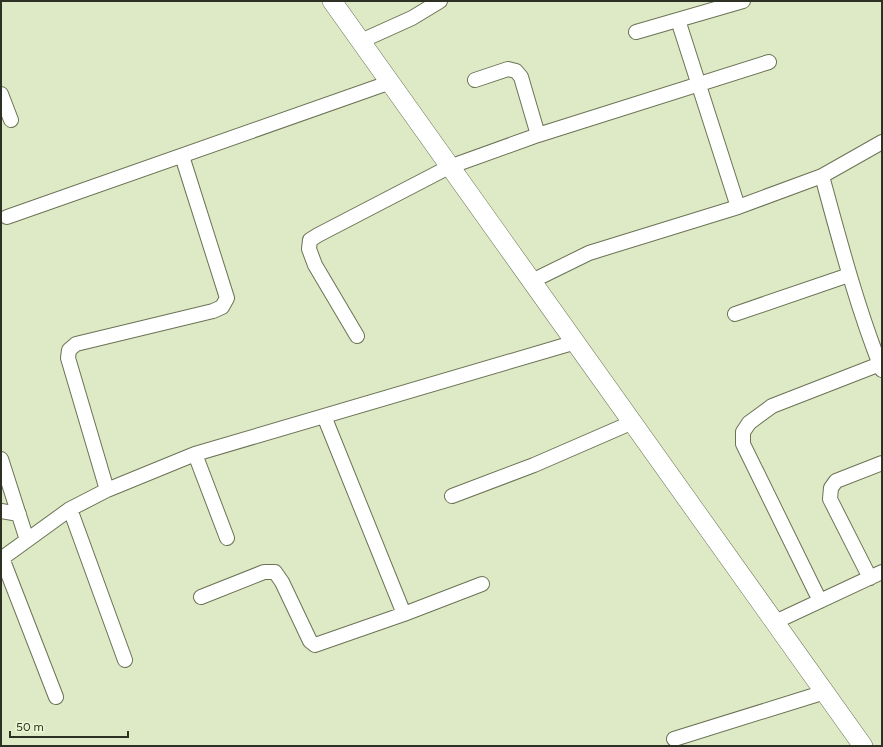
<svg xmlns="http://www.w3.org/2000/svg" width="883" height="747" font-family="Figtree,sans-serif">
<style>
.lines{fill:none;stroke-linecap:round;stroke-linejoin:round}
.minor-casing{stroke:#6a7354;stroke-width:16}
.secondary-casing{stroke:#6a7354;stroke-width:20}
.minor{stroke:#fff;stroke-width:14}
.secondary{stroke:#fff;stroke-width:19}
</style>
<rect width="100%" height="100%" fill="#dee9c6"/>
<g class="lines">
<!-- minor casing -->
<g class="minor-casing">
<path id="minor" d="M678 20 738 207
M636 32 743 1
M361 41 412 18 440 1
M475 80 508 69 516 71 521 77 538 135
M1 94 11 120
M822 176C840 242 857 307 882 370
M7 217 391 82
M532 281 589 253 738 207 822 176 882 142
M735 314 849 275
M357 336 315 265 309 249 310 240 318 235 449 167 538 135 769 62
M195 454 227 538
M1 459 27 540
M107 490 68 358 69 350 76 344 213 311 222 307 227 298 182 156
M452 496 534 465 633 422
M70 509 125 660
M1 511 19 514
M2 558 56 697
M1 559 70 509 107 490 195 454 576 342
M870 578 830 499 831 488 836 481 882 463
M201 597 264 572H275L282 582 310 641 315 645 404 614 324 416
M820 601 743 444V432L749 423 772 406 880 364
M404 614 482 584
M775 622 882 572
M674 739 825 692"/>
</g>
<!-- secondary casing -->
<g class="secondary-casing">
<path id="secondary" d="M332 1 863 746"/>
</g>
<!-- minor -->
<use href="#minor" class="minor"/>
<!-- secondary -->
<use href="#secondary" class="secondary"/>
</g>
<!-- border -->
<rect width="883" height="747" fill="none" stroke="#2d3123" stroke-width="4"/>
<!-- scale -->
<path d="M10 731v6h118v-6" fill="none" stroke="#2d3123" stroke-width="2"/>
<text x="16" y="731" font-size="12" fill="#2d3123" stroke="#ebf6d3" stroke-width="3" paint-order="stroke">50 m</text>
</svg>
